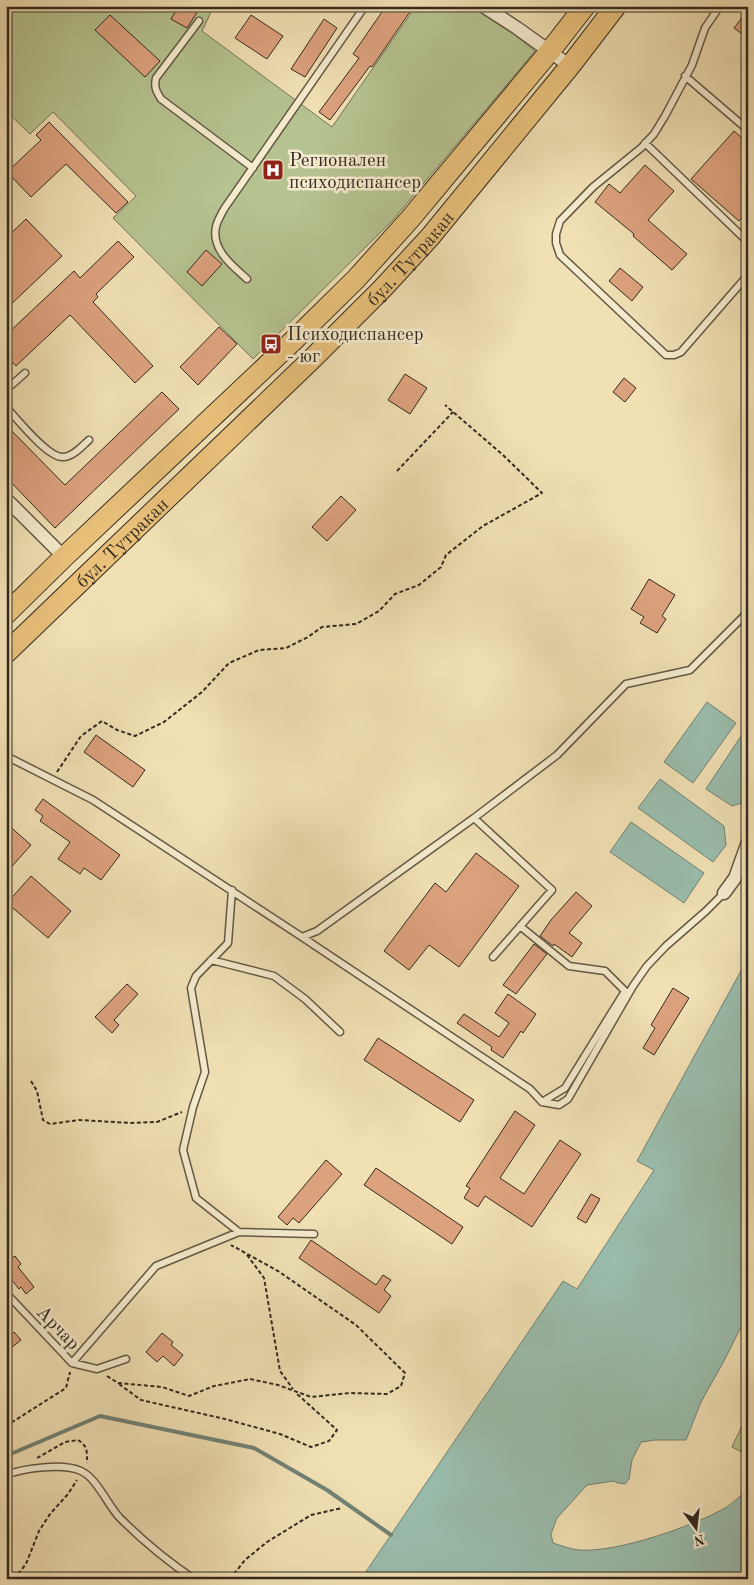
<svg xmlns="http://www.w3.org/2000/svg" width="754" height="1585" font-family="'Old Standard TT',serif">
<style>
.green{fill:#b5c390;stroke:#747658}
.water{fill:#9abdad;stroke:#718274}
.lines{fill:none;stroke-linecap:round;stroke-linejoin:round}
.stream{stroke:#718274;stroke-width:4}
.building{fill:#dca27e;stroke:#342a1f}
.lane-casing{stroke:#635844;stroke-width:9}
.street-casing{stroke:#635844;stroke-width:15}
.primary-casing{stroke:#342a1f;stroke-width:22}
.path{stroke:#342a1f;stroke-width:2;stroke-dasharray:4 2.5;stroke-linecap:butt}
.lane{stroke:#f5ebce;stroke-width:6}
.street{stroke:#f5ebce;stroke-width:12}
.primary{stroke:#e8c07a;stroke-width:20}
.labels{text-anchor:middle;stroke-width:5;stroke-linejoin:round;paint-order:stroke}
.poi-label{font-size:19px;fill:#342a1f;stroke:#f5ebce;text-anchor:start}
.street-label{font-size:19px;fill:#342a1f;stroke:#f5ebce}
</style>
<rect width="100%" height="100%" fill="#f0e0b4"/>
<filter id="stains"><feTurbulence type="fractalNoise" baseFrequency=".004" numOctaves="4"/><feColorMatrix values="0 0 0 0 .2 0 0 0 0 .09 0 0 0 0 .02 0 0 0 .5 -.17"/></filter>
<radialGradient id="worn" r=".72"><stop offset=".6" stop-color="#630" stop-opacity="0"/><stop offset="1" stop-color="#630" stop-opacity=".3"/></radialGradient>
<!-- green -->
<path class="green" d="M6 6H214L202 31 332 127 416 6H471L505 27 535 51 392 221 253 359 113 218 136 196 53 112 30 134 6 111Z
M748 1413V1455L732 1447Z"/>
<!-- water -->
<path class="water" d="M707 702 736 723 693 783 664 762Z
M745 730 748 731V801L732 806 706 789Z
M660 779 724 826 726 845 713 862 638 808Z
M631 822 704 873 684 903 610 852Z
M748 958V1313L724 1361 701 1402 686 1440H655L641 1442 632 1460 629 1479 625 1484 618 1483 614 1481 587 1485 557 1518 551 1534 553 1543C562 1546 570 1549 579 1550 617 1553 694 1526 727 1507 734 1502 741 1495 748 1489V1579H361L563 1281 577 1289 654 1170 637 1161Z"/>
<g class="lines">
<!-- stream -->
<path class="stream" d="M6 1456 100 1416 254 1448 327 1490 391 1535"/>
</g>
<!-- building -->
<path class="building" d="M179 6H201L187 28 171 19Z
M386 6H414L372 67 370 66 330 120 319 112 359 58 353 54Z
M748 10V38L734 28Z
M110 15 160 61 145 77 95 30Z
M251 15 283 36 267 59 235 38Z
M324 19 337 28 305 77 291 69Z
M49 122 128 202 116 213 66 164 31 197 7 172 41 140 36 135Z
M734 131 748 143V211L739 221 691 179Z
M645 165 674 191 648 220 687 254 672 270 633 236 634 234 595 202 609 184 620 193Z
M26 219 62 256 6 309V238Z
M118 241 134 257 96 294 98 297 93 302 153 366 135 383 70 315 16 366 6 356V335L74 271 80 278Z
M206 250 222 264 202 286 187 272Z
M620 268 643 287 632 301 609 281Z
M219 327 237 344 198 385 180 367Z
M405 374 427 388 410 414 388 400Z
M624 378 636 388 625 402 613 392Z
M162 392 179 409 55 528 6 477V425L65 485Z
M341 496 356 510 327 541 312 527Z
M649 579 675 595 662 616 666 619 657 633 640 623 644 617 631 609Z
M96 735 145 770 133 787 84 752Z
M43 799 120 855 101 880 84 868 80 874 58 859 70 842 40 821 43 816 35 810Z
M6 823 31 845 6 873Z
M476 853 519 886 459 967 429 945 409 970 384 951 435 883 446 892Z
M31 876 71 911 48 938 7 903Z
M576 892 592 906 569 933 582 943 572 957 554 944 553 946 540 936 551 920Z
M534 944 547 954 516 994 503 985Z
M127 984 138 994 114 1020 119 1025 112 1033 95 1017Z
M673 988 689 998 654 1055 643 1048 655 1028 651 1025Z
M508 994 536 1014 523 1033 521 1031 503 1058 491 1050 492 1047 457 1023 464 1014 499 1037 509 1023 495 1013Z
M378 1038 474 1100 460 1122 364 1060Z
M515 1111 535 1125 500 1178 524 1194 560 1140 581 1154 532 1227 485 1196 478 1207 464 1198 470 1188 466 1186Z
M326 1160 342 1174 299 1223 293 1218 287 1225 278 1217Z
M376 1168 463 1227 452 1244 364 1185Z
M591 1194 600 1199 586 1223 577 1218Z
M311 1240 376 1285 383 1275 391 1280 384 1290 391 1296 379 1313 299 1258Z
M15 1256 21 1264 18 1267 34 1287 26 1294 21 1287 19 1289 6 1273V1262Z
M14 1332 21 1340 6 1352V1339Z
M162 1333 173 1342 171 1345 183 1355 174 1366 163 1356 157 1362 146 1352Z"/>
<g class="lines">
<!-- lane casing -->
<g class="lane-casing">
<path id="lane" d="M720 6 705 28 692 65 665 116 654 134 641 148 593 187 560 221 556 234V243L560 255 666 355H674L681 352 748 275
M199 21 156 78C154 87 156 91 161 99L253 168
M685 76 748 130
M645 143 748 242
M247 279C233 266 211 250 216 227 217 221 221 215 224 209L365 6
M6 390 25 373
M6 407C17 419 48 458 63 457 73 457 82 446 89 440
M6 756 93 800 302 937 317 931 474 818 557 755 626 684 690 670 748 612
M474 818 552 890 493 957
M232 890 228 943 196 976 191 988 205 1072 193 1107 183 1150 196 1198 239 1232
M520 926 569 966 605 971 625 991 565 1088 542 1102
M302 937 530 1089 542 1102 559 1105 568 1099 633 986 647 966 666 946 706 911 724 893
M211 960 274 976 305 999 340 1032
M6 1293 72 1363 97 1369 126 1359
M72 1363 156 1266 239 1232 314 1234
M6 1475C24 1468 63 1463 81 1471 97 1478 108 1506 120 1518 142 1540 167 1561 194 1579"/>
</g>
<!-- street casing -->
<g class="street-casing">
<path id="street" d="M483 6 517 28 570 66
M6 499 64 557
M724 893 735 878 748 842"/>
</g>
<!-- primary casing -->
<g class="primary-casing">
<g id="primary">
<path d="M6 614 64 557 294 340 356 279 410 219 550 51 585 6"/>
<path id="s1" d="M6 653 313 358 382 289 430 237 570 66 616 6"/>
</g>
</g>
<!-- path -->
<path class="path" d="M397 471 453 412
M57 772 81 736 102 721 117 730 135 736 164 722 202 692 229 663 259 650 286 648 308 637 322 627 356 624 379 611 395 594 419 585 441 567 446 555 483 526 542 493 503 455 445 405
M31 1081 37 1091 43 1120 50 1124 79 1120 131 1123 157 1122 182 1112
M247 1255 264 1278 280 1371 293 1389
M107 1376 118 1383 162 1387 189 1396 214 1386 250 1379 278 1385 311 1397 350 1393 387 1394 401 1386 405 1373 356 1325 278 1271 231 1245
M119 1384 141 1400 225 1419 280 1434 311 1447 329 1441 337 1430 296 1393
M6 1426 66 1388 70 1372
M37 1458 65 1442 78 1440C88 1446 87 1452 87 1463
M14 1579 26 1564 39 1531 50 1514 68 1494 77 1480
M230 1579 245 1560 267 1542 311 1515 342 1508"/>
<!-- lane -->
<use href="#lane" class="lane"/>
<!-- street -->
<use href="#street" class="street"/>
<!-- primary -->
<use href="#primary" class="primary"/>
</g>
<!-- icons -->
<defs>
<g id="hospital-square" transform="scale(1.125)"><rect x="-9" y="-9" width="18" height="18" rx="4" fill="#8f2418" stroke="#f5ebce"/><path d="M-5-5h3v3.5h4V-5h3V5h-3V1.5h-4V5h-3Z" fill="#fff"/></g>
<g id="bus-square" transform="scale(1.125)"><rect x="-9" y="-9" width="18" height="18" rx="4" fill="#8f2418" stroke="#f5ebce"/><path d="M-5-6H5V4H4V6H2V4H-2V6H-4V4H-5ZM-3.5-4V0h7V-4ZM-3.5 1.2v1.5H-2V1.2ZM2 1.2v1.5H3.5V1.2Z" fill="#fff"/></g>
</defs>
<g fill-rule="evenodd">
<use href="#hospital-square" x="273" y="170"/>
<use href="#bus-square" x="271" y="344"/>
</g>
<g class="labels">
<!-- poi labels -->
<g class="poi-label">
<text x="289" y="166">Регионален<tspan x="289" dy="22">психодиспансер</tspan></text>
<text x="287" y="340">Психодиспансер<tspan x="287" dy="22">- юг</tspan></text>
</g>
<!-- street labels -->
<g class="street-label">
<text dy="7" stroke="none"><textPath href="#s1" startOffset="565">бул. Тутракан</textPath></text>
<text dy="7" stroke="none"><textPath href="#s1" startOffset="160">бул. Тутракан</textPath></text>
<text transform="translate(59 1327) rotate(46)" y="7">Арчар</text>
</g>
</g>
<!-- margin -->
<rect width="754" height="1585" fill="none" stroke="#f0e0b4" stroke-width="25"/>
<rect x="8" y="8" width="739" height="1570" fill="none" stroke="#342a1f" stroke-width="2.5"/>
<rect x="12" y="12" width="729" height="1560" fill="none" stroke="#342a1f"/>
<!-- north arrow -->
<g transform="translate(696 1528) rotate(165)" stroke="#f5ebce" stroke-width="4" paint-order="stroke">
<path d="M0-4L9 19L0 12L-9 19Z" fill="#342a1f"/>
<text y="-8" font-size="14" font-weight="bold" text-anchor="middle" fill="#342a1f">N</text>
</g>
<rect width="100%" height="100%" filter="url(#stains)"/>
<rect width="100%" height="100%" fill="url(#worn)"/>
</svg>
